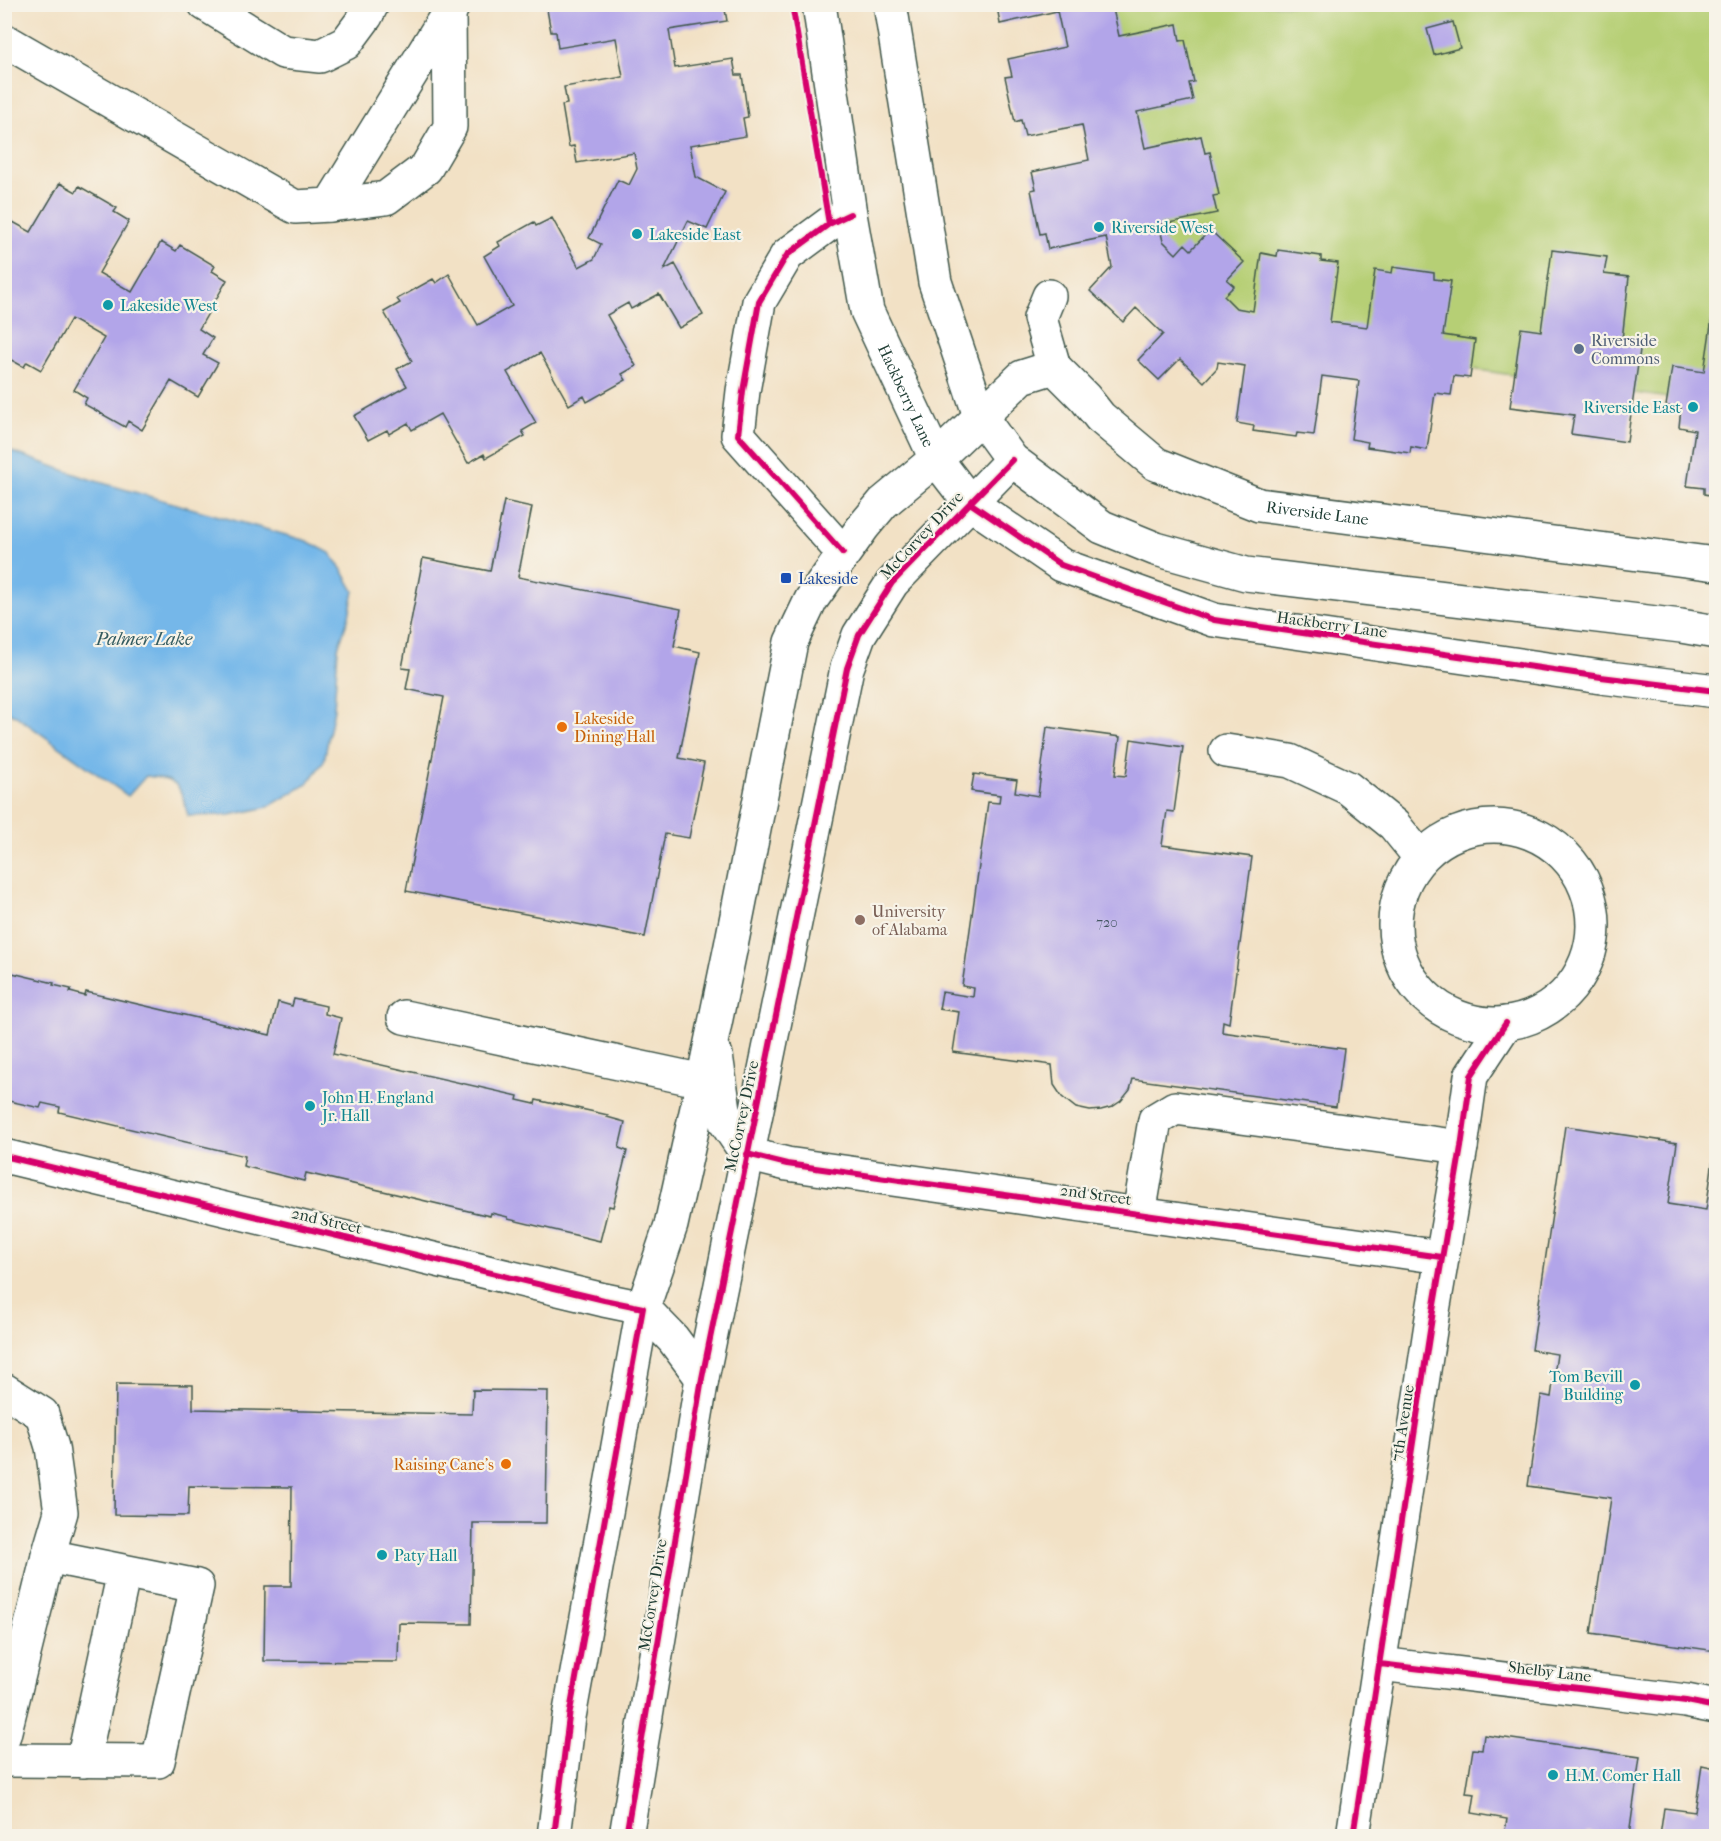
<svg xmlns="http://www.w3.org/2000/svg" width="1721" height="1841" font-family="'IM FELL French Canon',serif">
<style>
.green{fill:#b6cf75;stroke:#6a8654;stroke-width:1.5}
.water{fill:#74b7e9;stroke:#4a7a8e;stroke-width:1.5}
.building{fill:#b2a5e9}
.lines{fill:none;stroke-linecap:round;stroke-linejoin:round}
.minor-casing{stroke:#3f564a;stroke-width:36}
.minor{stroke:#fff;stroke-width:33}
.cycleway-casing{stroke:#f7f3e8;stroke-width:10}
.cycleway{stroke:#d6006c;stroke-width:6}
.culture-dot{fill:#0f9aa8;stroke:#f7f3e8;stroke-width:2}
.service-dot{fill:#5c6f8a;stroke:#f7f3e8;stroke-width:2}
.transit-dot{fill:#1a4fb4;stroke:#f7f3e8;stroke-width:2}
.food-dot{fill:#e8710a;stroke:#f7f3e8;stroke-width:2}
.education-dot{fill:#8d6e63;stroke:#f7f3e8;stroke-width:2}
.labels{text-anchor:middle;stroke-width:4.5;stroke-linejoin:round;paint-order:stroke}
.number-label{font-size:14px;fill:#445761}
.culture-label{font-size:16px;fill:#0d838f;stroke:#f7f3e8;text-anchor:start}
.service-label{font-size:16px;fill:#4e5e75;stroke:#f7f3e8;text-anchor:start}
.street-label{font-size:16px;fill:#1f3d34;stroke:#f7f3e8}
.transit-label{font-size:16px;fill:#164399;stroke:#f7f3e8;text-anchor:start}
.food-label{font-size:16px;fill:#c56008;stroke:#f7f3e8;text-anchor:start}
.education-label{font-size:16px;fill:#785e54;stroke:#f7f3e8;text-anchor:start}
.water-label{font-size:18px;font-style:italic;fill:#345c61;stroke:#f7f3e8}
</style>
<rect width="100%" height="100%" fill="#f7f3e8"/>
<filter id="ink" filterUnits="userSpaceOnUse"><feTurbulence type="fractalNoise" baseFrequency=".0167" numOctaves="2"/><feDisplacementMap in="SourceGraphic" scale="12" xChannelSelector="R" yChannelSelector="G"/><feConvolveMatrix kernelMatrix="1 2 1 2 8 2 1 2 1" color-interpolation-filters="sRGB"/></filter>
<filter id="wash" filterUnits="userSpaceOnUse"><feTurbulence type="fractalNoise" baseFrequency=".008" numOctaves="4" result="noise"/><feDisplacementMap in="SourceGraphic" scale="24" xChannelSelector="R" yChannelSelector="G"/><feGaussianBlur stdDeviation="1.35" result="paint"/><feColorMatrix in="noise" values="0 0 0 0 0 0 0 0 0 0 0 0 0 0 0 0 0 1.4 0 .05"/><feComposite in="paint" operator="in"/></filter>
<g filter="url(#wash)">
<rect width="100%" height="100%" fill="#f2e1c5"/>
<!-- green -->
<path class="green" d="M1091 5H1716V405L1219 332 1134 249Z"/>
<!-- water -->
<path class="water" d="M4 449 92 480 307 541 330 553 342 570 354 591 349 616 338 648 334 709 324 761 307 784 268 807 230 815 188 816C180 785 180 780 146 776L128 796 16 716 5 710Z"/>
<g id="blocks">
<!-- building -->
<path class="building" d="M546 4H724L727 21 669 30 675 68 733 59 736 75H742L748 117 743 118 746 136 690 145 696 177 725 192 707 229 688 221 664 270 675 264 703 315 679 328 659 294 631 309 628 303 607 315 636 366 622 374 626 380 587 402 584 396 569 405 540 353 507 372 536 423 522 431 525 436 486 458 484 454 468 463 440 414 412 430 408 423 389 434 387 430 368 440 354 416 407 386 397 369 412 361 384 312 400 303 397 299 433 279 436 283 449 274 478 325 512 306 484 256 500 246 498 242 534 222 536 226 552 218 579 267 594 259 601 244 589 238 618 180 629 185 637 169 634 153 577 163 574 146 569 147 562 105 567 104 564 87 623 77 616 38 558 48 556 32H551Z
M990 4H1112L1119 36 1177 24 1180 41 1185 40 1194 82 1189 83 1193 100 1137 112 1145 148 1201 136 1205 153 1210 152 1219 195 1213 196 1217 213 1159 225 1163 241 1176 254 1185 244 1191 250 1210 230 1244 262 1227 280 1234 286 1224 296 1236 308 1253 311 1261 253 1277 256 1278 250 1321 256V261L1338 263 1330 322 1367 327 1375 270 1392 273 1393 267 1434 273V279L1451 281 1443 335 1475 340 1470 378 1454 376 1451 395 1435 393 1427 450 1411 447 1410 453 1367 447 1368 442 1351 439 1359 381 1322 376 1314 435 1297 433 1296 437 1253 431 1254 426 1237 423 1245 366 1218 362 1217 368 1204 382 1180 359 1159 380 1138 360 1163 334 1136 308 1123 322 1090 291 1112 267 1106 237 1048 249 1045 233 1040 234 1031 190 1036 189 1032 172 1089 160 1082 125 1025 136 1021 120 1015 122 1005 77 1012 76 1008 59 1065 47 1057 11 1000 24 997 6 991 8Z
M1453 22 1460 48 1434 55 1427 29Z
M60 183 76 192 79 186 117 208 114 212 129 221 99 273 132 292 161 242 176 251 180 245 215 266 212 271 227 280 199 329 213 338 203 355 218 363 198 397 171 381 142 430 128 421 125 427 84 404 87 398 74 390 104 338 71 319 41 370 27 362 24 367 4 356V217L31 232Z
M1552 250 1607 257 1604 274 1629 277 1622 340 1641 343 1627 442 1571 434 1574 415 1510 407 1521 328 1541 331Z
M1712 318H1716V496L1704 494V488L1687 486 1695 430 1679 427 1681 408 1666 406 1672 367 1704 372Z
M504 501 532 507 518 577 681 609 674 646 700 652 679 758 704 763 689 838 665 834 645 937 406 891 444 697 406 689 410 669 402 668 423 558 490 571Z
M1047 727 1120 737 1115 775 1126 776 1131 739 1183 747 1174 812 1167 811 1162 845 1252 857 1229 1023 1223 1021 1222 1032 1344 1049 1336 1107 1133 1079 1130 1090 1121 1101 1112 1107 1101 1110 1090 1111 1076 1108 1062 1097 1054 1085 1052 1065 953 1052 959 1012 939 1009 942 992 973 997 974 988 962 986 988 802 999 803 1000 795 971 791 974 774 1017 780 1015 792 1038 796Z
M4 971 54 983 53 985 71 989 70 992 85 996 86 992 270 1035 278 1002 292 1006 294 999 326 1006 325 1014 341 1018 333 1054 518 1096 517 1100 535 1104 536 1100 554 1104V1103L608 1115 607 1117 625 1122 619 1148 627 1151 613 1207 609 1206 600 1241 508 1219V1217L491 1213 490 1216 306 1173 304 1181 243 1166 245 1156 59 1112 60 1107 42 1103 40 1108 4 1100Z
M1565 1126 1677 1143 1668 1204 1706 1210 1715 1145H1716V1651L1591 1633 1611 1498 1528 1486 1541 1397 1542 1395 1551 1397 1557 1354 1532 1350Z
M116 1384 193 1385V1409L472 1414 473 1390 548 1391 546 1523H473L471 1624 399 1623 398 1662 264 1661 265 1586H291L292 1487 189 1486 188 1516 114 1515Z
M1484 1735 1640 1757 1629 1836 1586 1832 1585 1836H1504L1507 1819 1472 1813 1475 1794 1466 1793 1473 1749 1482 1750Z
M1702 1765 1716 1768V1836H1660L1664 1808 1695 1812Z
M334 1831 335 1836H309V1835Z"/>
</g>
</g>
<g filter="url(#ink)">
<use href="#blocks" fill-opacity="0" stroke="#3f564a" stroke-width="1.5"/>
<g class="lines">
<!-- minor casing -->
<g class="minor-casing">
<g id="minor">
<path d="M205 4 283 52 320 56 346 43 366 16 372 4"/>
<path id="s1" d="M819 4 850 214 867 311 936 459 970 503 1061 565 1214 620 1601 677 1716 691"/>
<path d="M890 4 935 282 980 416 1012 460 1102 527 1156 549 1246 574 1681 626 1716 632"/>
<path d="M4 40 295 207 330 205 454 4"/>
<path d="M330 205 386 198 426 168 450 127 449 11"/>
<path d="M1049 296 1040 318 1054 367"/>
<path d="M843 553 738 435 743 391 759 302 787 255 829 224 850 214"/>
<path d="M1226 751 1290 761 1348 788 1394 825 1420 857"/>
<circle cx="1494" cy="925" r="99"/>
<path d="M404 1017 703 1081"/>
<path d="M716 1055 726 1123 747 1154"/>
<path d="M747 1154 787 1164 1441 1257"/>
<path d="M4 1156 604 1300 643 1308"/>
<path d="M1139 1214 1155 1120 1175 1108 1461 1147"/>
<path d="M643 1308 673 1339 702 1378"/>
<path d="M4 1390 42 1414 52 1447 61 1512 48 1556 4 1735"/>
<path d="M1380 1664 1686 1701 1716 1707"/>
<path d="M4 1760 158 1761 197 1586 48 1556"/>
<path d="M83 1761 124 1572"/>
<path id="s2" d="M554 1836 569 1717 643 1308 671 1225 703 1081 731 946 791 642 811 600 863 527 883 503 936 459 1022 377 1054 367 1085 398 1100 417 1156 464 1259 505 1716 564"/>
<path d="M626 1836 702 1378 847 668 859 635 892 583 1012 460"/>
<path d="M1353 1836 1433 1311 1461 1147 1471 1076 1506 1023"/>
</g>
</g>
<!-- minor -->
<use href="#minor" class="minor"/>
<!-- cycleway casing -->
<g class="cycleway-casing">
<path id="cycleway" d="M792 4 829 224
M970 503 1061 565 1214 620 1601 677 1716 691
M843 553 738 435 743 391 759 302 787 255 829 224 850 214
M747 1154 787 1164 1441 1257
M4 1156 604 1300 643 1308 569 1717 554 1836
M1380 1664 1686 1701 1716 1707
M626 1836 702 1378 847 668 859 635 892 583 1012 460
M1353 1836 1433 1311 1461 1147 1471 1076 1506 1023"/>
</g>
<!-- cycleway -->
<use href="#cycleway" class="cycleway"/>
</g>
</g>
<!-- markers -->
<g class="culture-dot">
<circle cx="1099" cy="227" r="6"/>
<circle cx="637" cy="234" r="6"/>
<circle cx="108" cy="305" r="6"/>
<circle cx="1693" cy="407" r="6"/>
<circle cx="310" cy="1106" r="6"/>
<circle cx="1635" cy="1385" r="6"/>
<circle cx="382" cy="1555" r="6"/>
<circle cx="1553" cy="1775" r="6"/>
</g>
<circle class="service-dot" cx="1579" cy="349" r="6"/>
<rect class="transit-dot" x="780" y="572" width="12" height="12" rx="3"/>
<g class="food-dot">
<circle cx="562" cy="727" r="6"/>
<circle cx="506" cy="1464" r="6"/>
</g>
<circle class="education-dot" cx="860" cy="920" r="6"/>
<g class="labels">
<!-- number labels -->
<g class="number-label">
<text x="1107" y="927">720</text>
</g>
<!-- culture labels -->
<g class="culture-label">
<text x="1111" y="233">Riverside West</text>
<text x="649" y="240">Lakeside East</text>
<text x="120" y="311">Lakeside West</text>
<text x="1681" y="413" text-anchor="end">Riverside East</text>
<text x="322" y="1103">John H. England<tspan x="322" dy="18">Jr. Hall</tspan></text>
<text x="1623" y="1382" text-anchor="end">Tom Bevill<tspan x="1623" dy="18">Building</tspan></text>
<text x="394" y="1561">Paty Hall</text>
<text x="1565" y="1781">H.M. Comer Hall</text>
</g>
<!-- service labels -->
<g class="service-label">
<text x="1591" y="346">Riverside<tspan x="1591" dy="18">Commons</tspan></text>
</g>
<!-- street labels -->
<g class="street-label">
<text dy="6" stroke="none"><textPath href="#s1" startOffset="404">Hackberry Lane</textPath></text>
<text dy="6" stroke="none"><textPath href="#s2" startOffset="1918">Riverside Lane</textPath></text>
<text transform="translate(921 535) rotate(-47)" y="6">McCorvey Drive</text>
<text transform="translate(1332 624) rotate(8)" y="6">Hackberry Lane</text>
<text transform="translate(741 1116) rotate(-78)" y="6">McCorvey Drive</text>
<text transform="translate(1096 1194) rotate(8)" y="6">2nd Street</text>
<text transform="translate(327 1220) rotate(13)" y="6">2nd Street</text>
<text transform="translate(1402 1423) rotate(-81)" y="6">7th Avenue</text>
<text transform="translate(652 1595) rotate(-81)" y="6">McCorvey Drive</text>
<text transform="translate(1550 1671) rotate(7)" y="6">Shelby Lane</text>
</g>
<!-- transit labels -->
<g class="transit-label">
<text x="798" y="584">Lakeside</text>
</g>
<!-- food labels -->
<g class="food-label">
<text x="574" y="724">Lakeside<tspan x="574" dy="18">Dining Hall</tspan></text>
<text x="494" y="1470" text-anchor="end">Raising Cane's</text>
</g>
<!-- education labels -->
<g class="education-label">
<text x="872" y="917">University<tspan x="872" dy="18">of Alabama</tspan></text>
</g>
<!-- water labels -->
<g class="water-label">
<text x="144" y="645">Palmer Lake</text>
</g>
</g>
<!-- margin -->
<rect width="1721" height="1841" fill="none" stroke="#f7f3e8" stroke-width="24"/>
</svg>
